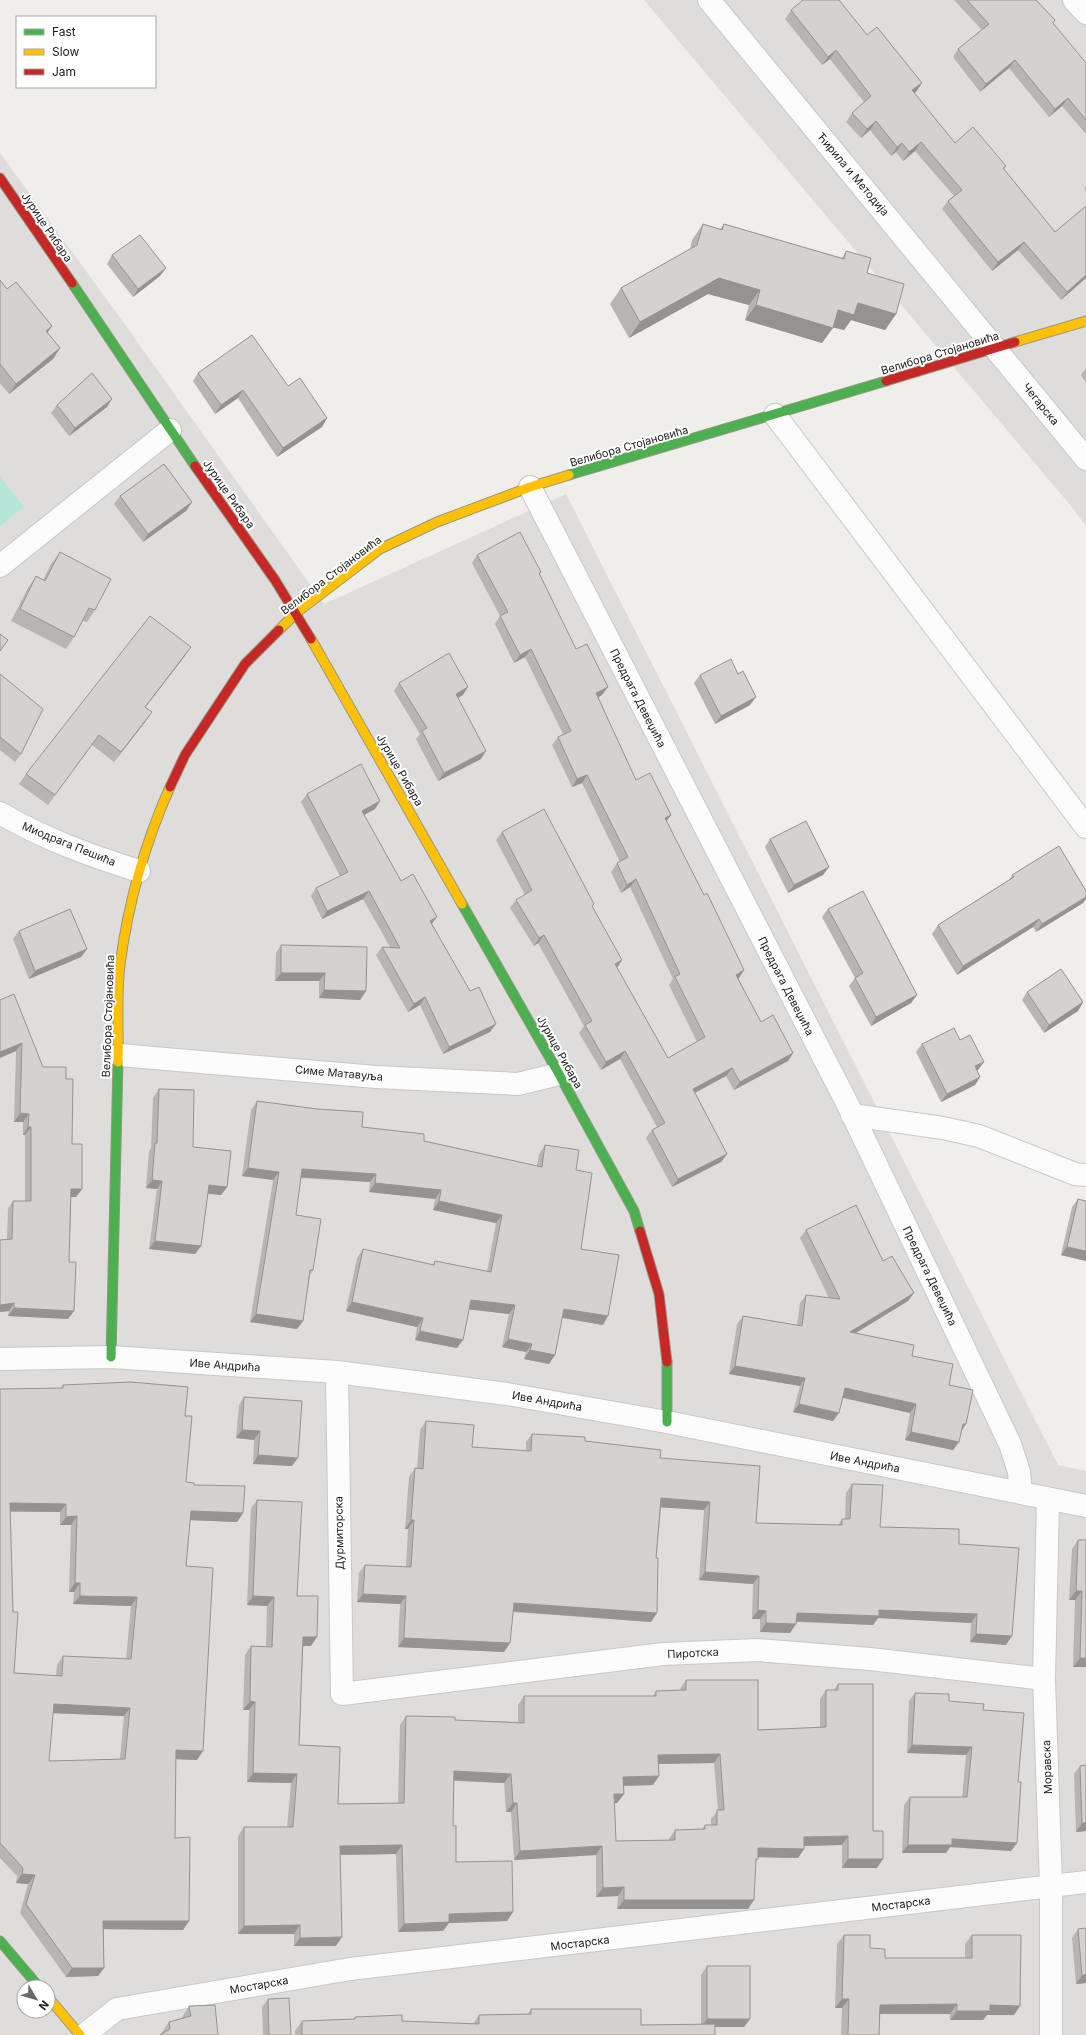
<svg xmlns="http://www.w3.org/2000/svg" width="1086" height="2035" font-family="Inter,sans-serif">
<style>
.residential{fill:#dedddb;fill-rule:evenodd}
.pitch{fill:#b5e6d7}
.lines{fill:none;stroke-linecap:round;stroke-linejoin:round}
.street-casing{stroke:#c8c8c6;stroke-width:24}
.fast-casing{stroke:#959a81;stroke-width:11}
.slow-casing{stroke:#959a81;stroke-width:11}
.jam-casing{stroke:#959a81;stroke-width:11}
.street{stroke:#fdfcfc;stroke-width:22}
.fast{stroke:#4caf50;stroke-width:9}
.slow{stroke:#ffc107;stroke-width:9}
.jam{stroke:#c62828;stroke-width:9}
.wall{fill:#b6b5b2;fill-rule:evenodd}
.shaded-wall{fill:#949391}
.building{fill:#d4d2cf;stroke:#949391;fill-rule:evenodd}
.labels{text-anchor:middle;stroke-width:4;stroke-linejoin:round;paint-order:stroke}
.street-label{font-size:11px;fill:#212121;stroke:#fff}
</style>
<rect width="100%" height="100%" fill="#efeeea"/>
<!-- residential -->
<path class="residential" d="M644 0H1086V526L1071 506Z
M0 153 121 319 324 604 566 494 1058 1465 1086 1471V2035H0ZM24 1987H48V2011H24Z"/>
<!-- pitch -->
<path class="pitch" d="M0 477 24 507 0 526Z"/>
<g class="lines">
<!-- street casing -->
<g class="street-casing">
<path id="street" d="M709 0 1086 459
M1074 0 1086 13
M775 415 1086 827
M530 487 847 1103 1010 1444 1019 1472 1021 1493
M0 566 170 430
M0 813C44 839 91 856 139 871
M119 1055 376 1077 518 1084 559 1074
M852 1115 943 1128 979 1136 1075 1174 1086 1175
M0 1359 111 1357 337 1372 507 1394 667 1422 1086 1506
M337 1372 342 1694 663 1654 757 1650 870 1659 1044 1679
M1048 1500 1044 1679 1051 1886V2035
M84 2035 117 2009 350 1969 1086 1882"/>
</g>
<!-- fast casing -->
<g class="fast-casing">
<path id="fast" d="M72 283 195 466
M569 475 886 381
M462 904 559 1074 634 1211 640 1231
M111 1357 118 1062
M667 1362V1422
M0 1941 39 1987"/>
</g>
<!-- slow casing -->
<g class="slow-casing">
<path id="slow" d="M1015 342 1086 321
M279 630 296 613 380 549 437 522 530 487 569 475
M311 639 462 904
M118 1062C119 1030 116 996 120 965 128 904 145 843 170 787
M48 1997 80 2035"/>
</g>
<!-- jam casing -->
<g class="jam-casing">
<path id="jam" d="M0 178 72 283
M886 381 1015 342
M195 466 275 580 311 639
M170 787 185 755 245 664 279 630
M640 1231 659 1294 667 1362"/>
</g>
<!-- street -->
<use href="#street" class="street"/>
<!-- fast -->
<use href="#fast" class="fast"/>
<!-- slow -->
<use href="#slow" class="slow"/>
<!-- jam -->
<use href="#jam" class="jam"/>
</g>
<!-- wall -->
<path class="wall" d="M954 0H1036L1053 24 1086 63V134L1062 106 1049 117 1009 68 980 92 953 57 958 49 982 30Z
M791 10 867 35 922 83 916 92 914 93 955 143 1006 166 1004 169 1055 232 1086 206V278L1061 300 1018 250 992 271 942 209 948 201 954 196 915 151 903 161 896 152 891 156 870 130 861 138 846 122 852 113 864 102 830 59 822 65 785 19Z
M1086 186V192L1084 189Z
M703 224 720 229 724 224 842 258 846 251 867 273 896 314 885 330 851 320 844 330 833 327 822 343 745 320 749 305 708 294 629 338 610 304 621 288 690 249 692 240Z
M112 255 160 276 133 297 107 264Z
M0 280 7 289 52 326 47 333 60 348 53 359 9 394 0 383Z
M1086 368V383L1081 375Z
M198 373 288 386 327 418 322 427 277 457 238 398 215 414 193 381Z
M57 405 107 407 69 436 51 413Z
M120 496 192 502 186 511 143 542 114 504Z
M60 552 95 610 87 622 83 621 74 637 66 649 11 621 28 588 36 576 43 580 51 564Z
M477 555 541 572 539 575 576 649 602 695 598 698 636 780 671 815 666 821 704 895 744 970 738 979 761 1022 788 1061 734 1090 726 1076 695 1093 727 1154 721 1162 672 1187 646 1138 652 1130 657 1127 620 1059 601 1070 579 1033 584 1026 538 943 534 946 510 908 516 900 525 895 496 840 502 832 593 907 617 968 668 1058 697 1042 669 985 673 979 630 887 621 893 611 872 617 863 620 862 582 783 572 787 552 745 558 737 563 734 525 657 514 663 495 624 500 616 472 563Z
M184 657 145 707V722L114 762 92 745 48 805 19 784 26 774Z
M0 674 21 754 15 762 0 750Z
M738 674 750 705 715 724 694 683 700 675Z
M399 683 463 695 458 698 481 759 438 781 416 739 420 734 394 691Z
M307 794 375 809 364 815 401 881 432 924 490 1032 443 1054 420 1005 408 1012 376 955 382 947H390L363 899 322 919 311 896 316 888 340 876 301 802Z
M770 839 829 867 823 875 788 893 765 847Z
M1012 875 1086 891V899L1083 903 1036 932 1033 927 957 975 932 934 938 925 1009 880Z
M828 909 917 995 911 1003 871 1026 849 986 855 978 822 917Z
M19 931 87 949 81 957 29 979 13 939Z
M281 945 366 991 360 1000 319 998V981H275L276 953Z
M1027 992 1083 1002 1078 1011 1044 1033 1022 1000Z
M0 1000 43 1067 66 1079 72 1144 82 1189 76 1197H71L69 1262 74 1311 68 1319 8 1316 9 1311 0 1312V1240L7 1239 8 1209 13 1201H25V1135H23V1122H14L16 1051Z
M960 1040 984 1062 977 1070 980 1077 975 1085 941 1102 916 1052 922 1044Z
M159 1089 193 1147 227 1187 221 1195 208 1194 201 1246 195 1254 149 1249 157 1189 146 1188 149 1151 151 1148 153 1098Z
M257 1101 362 1127 537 1166 539 1154 545 1145 576 1170 581 1249 603 1325 562 1318 549 1364 524 1359 526 1352 502 1347 509 1314 469 1309 457 1348 415 1340 417 1327 346 1311 357 1258 363 1249 432 1265 435 1261 487 1272 496 1223 433 1210 435 1199 369 1192 370 1182 301 1178 296 1215 313 1270 310 1275 303 1321 297 1329 250 1322 273 1180 242 1176 251 1110Z
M1078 1199 1086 1201V1261L1061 1255 1072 1207Z
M806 1230 883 1261 908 1301 856 1333 912 1356 949 1385 961 1431 953 1450 905 1440 910 1413 842 1397 833 1421 793 1412 800 1386 729 1374 737 1324 743 1316 797 1325 800 1303 806 1295 829 1298 800 1238Z
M63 1385 185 1416 186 1482 194 1485 243 1513 237 1522 190 1520 186 1566 203 1751 197 1760 176 1759 175 1838 189 1921 183 1930 104 1929V1968L98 1976 66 1977 20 1913 28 1884 16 1883 17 1876 0 1858V1389H60ZM10 1512H60V1525H71L69 1592H74L73 1604 131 1606 126 1659 63 1656 57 1665 56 1676 14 1673ZM53 1713 124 1716 120 1759 49 1761Z
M244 1397 292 1466 253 1464 254 1440 236 1438 239 1405Z
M426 1421 472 1447 526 1451V1442L532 1434 585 1441 660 1458 756 1523 838 1525 842 1519H845L846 1493 852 1484 880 1527 959 1544 1006 1645 970 1642 971 1623 878 1618 873 1625 796 1622 790 1633 760 1632V1619H752L753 1584 699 1580 704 1510 661 1507 651 1622 513 1612 504 1652 398 1647 400 1604 357 1602 359 1573 365 1565 406 1567 408 1529H405L409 1477 415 1468 417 1469 420 1430Z
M257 1500 297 1596 311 1646H303L299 1745 338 1804 398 1803 400 1725 406 1716 455 1720 518 1722V1705L524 1696H653L656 1691H680V1689L686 1680 758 1730 820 1728V1699L826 1690H834L838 1684 873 1831 877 1868H842V1845L804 1846V1849L798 1858 758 1857 756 1862 748 1909H617L618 1896 596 1897V1855L514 1860 511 1812H506L504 1783 454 1781 453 1826 456 1862 513 1912 507 1921 449 1923 443 1931 398 1932 396 1854 340 1855 336 1946H294V1934H238V1836L244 1827H287L291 1783 247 1782 249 1710H243L245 1655 251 1646 266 1647 267 1606 247 1605 251 1508ZM714 1763 718 1810 711 1819V1825H705L702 1829 675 1830 669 1839V1840L616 1841 614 1803H617L624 1794 623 1786 653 1785 659 1776V1764Z
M1078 1540H1086V1667H1073L1075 1600H1069L1072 1549Z
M915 1693 949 1701 983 1710 1018 1782 1017 1843 1011 1851 950 1847 946 1853H902L904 1805 910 1797H962L966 1755 907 1753 909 1701Z
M1080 1766 1086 1831 1076 1832 1074 1774Z
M1078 1929 1086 1983 1076 1984 1072 1938Z
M844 1935 870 1948 885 1958H965V1944L972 1935 1014 2015H987L983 2020H950V2014H880L879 2035H841L842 2008H835L837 1944Z
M707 1966 750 2019 744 2027H715V2035H295V2031L302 2021 353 2020 355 2017 402 2021 473 2024 479 2015 528 2014 531 2009 641 2025 701 2024V1975Z
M268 1999 291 2035H263L262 2007Z
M189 2006 218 2035 161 2034 169 2022 181 2019Z"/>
<!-- shaded-wall -->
<path class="shaded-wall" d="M836 50 830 59 822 65 828 57Z
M1015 60 1009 68 980 92 986 84Z
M922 83 916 92 906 99 912 90Z
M1068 98 1062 106 1049 117 1055 109Z
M876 121 870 130 861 138 867 129Z
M921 142 915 151 903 161 909 152Z
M902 143 896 152 891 156 897 147Z
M1024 242 1018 250 992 271 998 262Z
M166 268 160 276 133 297 138 289Z
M1086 275V278L1061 300 1067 292Z
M719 278 760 290 749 305 708 294 629 338 640 322Z
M858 303 896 314 885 330 851 320 844 330 827 326 838 310Z
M756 305 833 328 822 343 745 320Z
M52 326 45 336 46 331Z
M60 348 53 359 9 394 16 384Z
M243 390 238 398 215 414 221 405Z
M112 399 107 407 69 436 75 428Z
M327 418 322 427 277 457 283 448Z
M192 502 186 511 143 542 148 534Z
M191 647 184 657 138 717 145 707Z
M531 649 525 657 514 663 520 655Z
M468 687 463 695 450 702 456 694Z
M608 687 602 695 590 701 596 693Z
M756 697 750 705 715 724 721 716Z
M152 712 145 722 114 762 121 752Z
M486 751 481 759 438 781 444 773Z
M587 775 582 783 572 787 577 779Z
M380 801 375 809 357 819 362 811Z
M671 815 665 823V818Z
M829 867 823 875 788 893 794 885Z
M636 879 630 887 621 893 627 885Z
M369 891 363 899 322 919 327 911Z
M1086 897V899L1083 903 1036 932 1042 924Z
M437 917 431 925 430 921Z
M1039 919 1033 927 957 975 963 966Z
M544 935 538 943 534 946 539 938Z
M87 949 81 957 29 979 35 971Z
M622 960 617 968 615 964Z
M744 970 739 978 730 983 736 975Z
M281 973H325L319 981H275Z
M324 990 366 991 360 1000 319 998Z
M917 995 911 1003 871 1026 876 1017Z
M425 997 420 1005 408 1012 414 1004Z
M1083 1002 1078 1011 1044 1033 1049 1025Z
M496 1024 490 1032 443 1054 449 1047Z
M22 1043 16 1051 0 1058V1052Z
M625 1051 620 1059 601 1070 606 1062Z
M793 1053 788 1061 734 1090 740 1082Z
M984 1062 978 1070 970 1074 975 1066Z
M732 1068 726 1076 687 1097 693 1089Z
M980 1077 975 1085 941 1102 947 1094Z
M20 1113 29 1114 23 1122H14Z
M28 1127H31L25 1135H23Z
M727 1154 721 1162 672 1187 678 1179Z
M248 1168 279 1172 273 1180 242 1176Z
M302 1169 376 1174 370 1182 296 1177Z
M152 1180 162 1181 157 1189 146 1188Z
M375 1183 441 1190 435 1199 369 1192Z
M209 1185 227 1187 221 1195 203 1193Z
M71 1189H82L76 1197H66Z
M439 1201 502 1215 496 1223 433 1210Z
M155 1241 201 1246 195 1254 149 1249Z
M1067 1247 1086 1251V1261L1061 1255Z
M914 1293 908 1301 844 1340 850 1332Z
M471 1300 515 1305 509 1314 465 1309Z
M352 1302 423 1318 417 1327 346 1311Z
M14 1303 9 1311 0 1312V1305Z
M14 1308 74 1311 68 1319 8 1316Z
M564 1309 608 1316 603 1325 558 1317Z
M256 1314 303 1321 297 1329 250 1322Z
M420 1331 463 1340 457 1348 415 1340Z
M508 1339 532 1344 526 1352 502 1347Z
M530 1350 555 1355 549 1364 524 1359Z
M735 1366 805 1378 800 1386 729 1374Z
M845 1388 916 1404 910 1413 839 1397Z
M799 1404 839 1413 833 1421 793 1412Z
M963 1424H966L960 1433Z
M242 1430 260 1431 254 1440 236 1438Z
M911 1432 959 1442 953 1450 905 1440Z
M258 1455 298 1458 292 1466 253 1464Z
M661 1498 710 1502 704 1510 655 1507Z
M10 1503 66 1504 60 1512 4 1511Z
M191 1511 243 1513 237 1522 185 1520Z
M77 1516 71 1525H60L66 1517Z
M411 1520H414L408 1529H405Z
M705 1572 759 1576 753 1584 699 1580Z
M75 1583H80L74 1592H69Z
M1076 1591H1082L1075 1600H1069Z
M363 1594 406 1596 400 1604 357 1602Z
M80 1596 137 1597 131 1606 73 1604Z
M253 1596 274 1597 267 1606 247 1605Z
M514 1603 657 1613 651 1622 508 1611Z
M758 1610 766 1611 760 1619H752Z
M879 1610 977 1614 971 1623 878 1618 873 1625 791 1621 797 1613Z
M766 1623 796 1624 790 1633 760 1632Z
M976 1634 1012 1636 1006 1645 970 1642Z
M303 1637H317L311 1646H297Z
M404 1638 510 1643 504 1652 398 1647Z
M1080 1658H1086V1667H1073Z
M250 1701 255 1702 249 1710H243Z
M54 1704 130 1708 124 1716 48 1713Z
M912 1745 972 1747 966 1755 907 1753Z
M176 1750 203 1751 197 1760 170 1759Z
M720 1754 714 1763 652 1764 658 1755Z
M454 1771 511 1774 504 1783 448 1780Z
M253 1773 297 1774 291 1783 247 1782Z
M659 1776 653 1785 617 1786 623 1777Z
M614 1794H624L617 1803H608Z
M513 1803H517L511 1812H506Z
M1082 1823H1086V1831L1076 1832Z
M848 1836 842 1845 798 1846 804 1837Z
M952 1839 1017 1843 1011 1851 950 1847 946 1853H902L908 1845Z
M402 1845 396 1854 334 1855 340 1846Z
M602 1846 596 1855 514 1860 520 1851Z
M758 1848 804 1849 798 1858 752 1857Z
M848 1859H883L877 1868H842Z
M22 1874 35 1875 28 1884 16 1883Z
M624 1887 618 1896 596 1897 603 1888Z
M624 1900H754L748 1909H617Z
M513 1912 507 1921 449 1923 443 1931 398 1932 404 1924 449 1914Z
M103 1921H189L183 1930 97 1929Z
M300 1925 294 1934H238L244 1926Z
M342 1937 336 1946H294L300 1938Z
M72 1968H104L98 1976 66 1977Z
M1082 1975H1086V1983L1076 1984Z
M842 1999H849L842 2008H835Z
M957 2004 950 2014H874L880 2005Z
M990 2005 1020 2006 1014 2015H987L983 2020H950L957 2011Z
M707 2019H750L744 2027H701Z"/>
<!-- building -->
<path class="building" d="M803 0H839L867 35 877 27 922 83 912 90 955 143 973 127 1006 166 1003 168 1055 232 1086 206V275L1067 292 1024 242 998 262 948 201 962 190 921 142 909 152 902 143 897 147 876 121 867 129 852 113 871 96 836 50 828 57 791 10Z
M967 0H1036L1055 20 1053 23 1086 63V120L1068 98 1055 109 1015 60 986 84 958 49 989 24Z
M703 224 722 230 724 224 844 259 846 251 871 258 867 273 904 284 896 314 858 303 854 315 838 310 833 328 756 305 760 290 719 278 640 322 621 288 697 245Z
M140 235 166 268 138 289 112 255Z
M0 280 7 289 16 282 52 326 46 331 60 348 16 384 0 364Z
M252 335 288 386 300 378 327 418 283 448 243 390 221 405 198 373Z
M92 373 112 399 75 428 57 405Z
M164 464 192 502 148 534 120 496Z
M520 532 541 572 539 573 576 649 587 644 608 687 596 693 636 780 650 773 671 815 665 818 704 895 707 893 744 970 736 975 761 1022 773 1015 793 1053 740 1082 732 1068 693 1089 727 1154 678 1179 652 1130 665 1123 625 1051 606 1062 585 1025 592 1021 544 935 539 938 516 900 532 890 502 832 544 809 594 904 592 906 622 960 615 964 668 1058 705 1037 675 977 680 974 636 879 627 885 617 863 628 857 587 775 577 779 558 737 571 731 531 649 520 655 500 616 508 612 477 555Z
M60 552 111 579 95 610 89 608 74 637 20 609 36 576 45 581Z
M150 616 191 647 145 707 152 712 121 752 99 735 55 795 26 774Z
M0 634 8 640 0 651Z
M449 653 468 687 456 694 486 751 444 773 422 731 427 728 399 683Z
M731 659 738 674 743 671 756 697 721 716 700 675Z
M0 674 43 709 21 754 0 737Z
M361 764 380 801 362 811 401 881 413 874 437 917 430 921 470 991 479 987 496 1024 449 1047 425 997 414 1004 382 947 400 948 369 891 327 911 316 888 348 872 307 794Z
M806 821 829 867 794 885 770 839Z
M1059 846 1086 891V897L1042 924 1039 919 963 966 938 925 1014 877 1012 875Z
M863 891 917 995 876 1017 855 978 863 973 828 909Z
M70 909 87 949 35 971 19 931Z
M281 945 367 947 366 991 324 990 325 973H281Z
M1061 969 1083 1002 1049 1025 1027 992Z
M14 994 43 1067H66V1079H73L72 1144H82V1189H71L69 1262H76L74 1311 14 1308V1303L0 1305V1240L12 1239 13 1201H31V1127H28L29 1114 20 1113 22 1043 0 1052V1000Z
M954 1028 960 1040 970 1035 984 1062 975 1066 980 1077 947 1094 922 1044Z
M159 1089 194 1090 193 1147 231 1151 227 1187 209 1185 201 1246 155 1241 162 1181 152 1180 155 1143H157Z
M257 1101 317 1109 363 1112 362 1127 424 1134V1141L542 1167 545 1145 579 1150 576 1170 592 1173 581 1249 619 1255 608 1316 564 1309 555 1355 530 1350 532 1344 508 1339 515 1305 471 1300 463 1340 420 1331 423 1318 352 1302 363 1249 434 1265 435 1261 491 1272 502 1215 439 1201 441 1190 375 1183 376 1174 302 1169 296 1215 321 1219 313 1270H310L303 1321 256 1314 279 1172 248 1168Z
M1078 1199 1086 1201V1251L1067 1247Z
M856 1205 883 1261 892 1256 914 1293 850 1332 914 1345 912 1356 953 1364 949 1385 973 1390 966 1424H963L959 1442 911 1432 916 1404 845 1388 839 1413 799 1404 805 1378 735 1366 743 1316 802 1326 806 1295 840 1299 806 1230Z
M131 1382 188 1387 185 1416H192L186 1482 194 1483V1485L245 1486 243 1513 191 1511 186 1566 213 1568 203 1751 176 1750 175 1838 190 1837 189 1921H103L104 1968H72L26 1904 35 1875 22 1874 23 1868 0 1843V1389L63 1388V1385ZM10 1503 66 1504V1517L77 1516 75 1583H80V1596L137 1597 131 1659 63 1656 62 1676 14 1673 18 1612H13ZM54 1704 130 1708 125 1759 49 1761Z
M244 1397 302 1401 298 1458 258 1455 260 1431 242 1430Z
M426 1421 474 1425 472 1447 531 1451 532 1434 585 1437V1441L661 1450 660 1458 760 1466 756 1523 842 1525V1519H850L852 1484 883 1485 880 1527 959 1529V1544L1019 1548 1012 1636 976 1634 977 1614 879 1610V1616L797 1613 796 1624 766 1623V1611L758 1610 759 1576 705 1572 710 1502 661 1498 656 1558H658L657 1613 514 1603 510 1643 404 1638 406 1596 363 1594 365 1565 411 1567 414 1520H411L415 1468 423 1469Z
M257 1500 302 1502 297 1596H318L317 1637H303L299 1745 340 1747 338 1804 404 1803 406 1716 455 1717V1720L524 1723V1696H656V1691L686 1690V1680H758V1730L826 1727V1690H838V1684H873V1831H883V1859H848V1836L804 1837V1849L758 1848V1859H756L754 1900H624V1887L603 1888 602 1846 520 1851 517 1803H513L511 1774 454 1771 453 1826H456V1862L512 1861 513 1912 449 1914V1922L404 1924 402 1845 340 1846 342 1937 300 1938V1925L244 1926V1827H293L297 1774 253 1773 255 1702 250 1701 251 1646 272 1647 274 1597 253 1596ZM720 1754 724 1810H717V1825H705V1829L675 1830V1840L616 1841 614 1794H624L623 1777 659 1776 658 1755Z
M1078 1540H1086V1658H1080L1082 1591H1076Z
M915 1693 949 1694V1701L984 1704 983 1710 1024 1713 1018 1782H1021L1017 1843 952 1839V1845H908L910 1797H967L972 1747 912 1745Z
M1086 1765V1823H1082L1080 1766Z
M1086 1928V1975H1082L1078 1929Z
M844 1935H870V1948L885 1949V1958H972V1935H1021L1020 2006 990 2005V2011H957V2004L880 2005 879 2035H848L849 1999H842Z
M707 1966H750V2019H707Z
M289 1998 291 2035H269L268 1999Z
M215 2005 218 2035H160L170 2029 169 2022 191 2016 189 2006Z
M531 2009H641V2025L715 2024V2035H302V2021L355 2019V2017L402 2015V2021L479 2024V2015L531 2014Z"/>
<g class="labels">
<!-- street labels -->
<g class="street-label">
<text transform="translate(853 174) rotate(50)" y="4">Ћирила и Методија</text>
<text transform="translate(47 227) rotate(56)" y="4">Јурице Рибара</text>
<text transform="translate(940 353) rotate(-17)" y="4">Велибора Стојановића</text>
<text transform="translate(1041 404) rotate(51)" y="4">Чегарска</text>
<text transform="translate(629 446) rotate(-16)" y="4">Велибора Стојановића</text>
<text transform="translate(229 494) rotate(55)" y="4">Јурице Рибара</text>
<text transform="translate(331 575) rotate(-37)" y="4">Велибора Стојановића</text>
<text transform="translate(638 698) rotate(63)" y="4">Предрага Девеџића</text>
<text transform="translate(400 770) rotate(60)" y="4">Јурице Рибара</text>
<text transform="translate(69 844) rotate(22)" y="4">Миодрага Пешића</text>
<text transform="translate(786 986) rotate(63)" y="4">Предрага Девеџића</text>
<text transform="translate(108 1016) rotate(-88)" y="4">Велибора Стојановића</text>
<text transform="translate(560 1052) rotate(61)" y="4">Јурице Рибара</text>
<text transform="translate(339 1073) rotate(5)" y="4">Симе Матавуља</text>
<text transform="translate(930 1276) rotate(64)" y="4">Предрага Девеџића</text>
<text transform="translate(225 1365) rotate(4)" y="4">Иве Андрића</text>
<text transform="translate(547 1401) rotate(10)" y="4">Иве Андрића</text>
<text transform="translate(865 1462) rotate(11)" y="4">Иве Андрића</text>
<text transform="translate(339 1533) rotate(-91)" y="4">Дурмиторска</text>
<text transform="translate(693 1653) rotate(-3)" y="4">Пиротска</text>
<text transform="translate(1047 1767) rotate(-92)" y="4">Моравска</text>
<text transform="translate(901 1904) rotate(-7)" y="4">Мостарска</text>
<text transform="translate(580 1943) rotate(-7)" y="4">Мостарска</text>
<text transform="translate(259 1985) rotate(-10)" y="4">Мостарска</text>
</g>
</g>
<!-- legend -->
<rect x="16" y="16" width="140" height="72" fill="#ffffff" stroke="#a6a6a6"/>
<rect x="24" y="29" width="20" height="6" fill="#4caf50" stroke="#a6a6a6"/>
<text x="52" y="36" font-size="12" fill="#212121">Fast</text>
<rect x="24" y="49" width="20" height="6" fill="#ffc107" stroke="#a6a6a6"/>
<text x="52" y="56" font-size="12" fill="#212121">Slow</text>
<rect x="24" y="69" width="20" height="6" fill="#c62828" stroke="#a6a6a6"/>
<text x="52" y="76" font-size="12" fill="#212121">Jam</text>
<!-- north arrow -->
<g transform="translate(36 1999) rotate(128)"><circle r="19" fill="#ffffff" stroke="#a6a6a6"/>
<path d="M0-3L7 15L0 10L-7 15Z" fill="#696967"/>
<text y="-6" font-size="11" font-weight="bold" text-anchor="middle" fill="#212121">N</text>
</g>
</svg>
